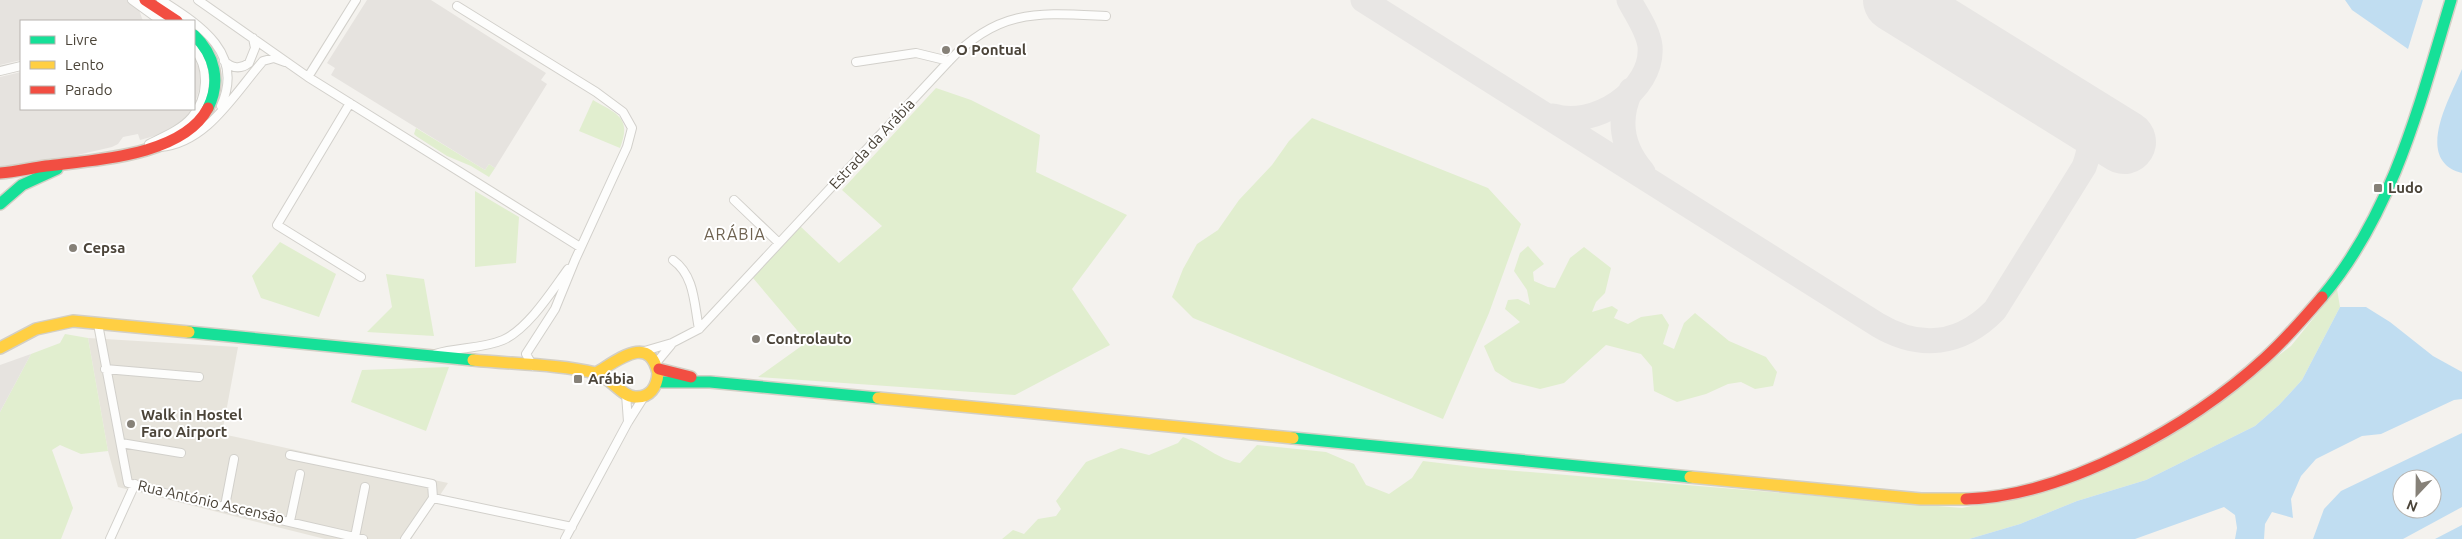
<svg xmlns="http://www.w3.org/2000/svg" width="2462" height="539" font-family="Ubuntu,sans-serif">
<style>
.residential{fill:#e7e4dc}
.green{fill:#e1eecf}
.parking{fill:#e6e3df}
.water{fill:#c0ddf1;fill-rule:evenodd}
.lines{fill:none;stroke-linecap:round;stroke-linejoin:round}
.taxiway{stroke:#e8e6e4;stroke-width:25}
.runway{stroke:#e8e6e4;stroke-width:64}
.street-casing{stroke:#d2d0cb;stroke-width:10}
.fast-casing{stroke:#d3cfc5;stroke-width:14}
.slow-casing{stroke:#d3cfc5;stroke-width:14}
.jam-casing{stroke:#d3cfc5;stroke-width:14}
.street{stroke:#fdfdfc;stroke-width:8}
.fast{stroke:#16e098;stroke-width:11}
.slow{stroke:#ffcf43;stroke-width:11}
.jam{stroke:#f24e42;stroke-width:11}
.poi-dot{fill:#868178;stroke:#fff;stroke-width:2}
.labels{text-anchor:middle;stroke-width:4;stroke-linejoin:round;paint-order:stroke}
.poi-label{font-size:15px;font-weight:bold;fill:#4b4439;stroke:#fff;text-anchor:start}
.street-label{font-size:15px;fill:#4b4439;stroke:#fff}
.neighbourhood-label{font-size:16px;letter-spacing:1px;fill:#6e6250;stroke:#fff}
</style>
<rect width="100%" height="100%" fill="#f4f2ee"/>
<!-- residential -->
<path class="residential" d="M88 338 238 347 222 434 448 483 411 539H325L118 487 108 451Z"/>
<!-- green -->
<path class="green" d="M936 88 971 100 1040 135 1036 172 1127 215 1072 289 1110 345 1015 395 758 377 807 342 753 278 800 226 839 263 882 226 842 190Z
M593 100C617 114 632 117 620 148L579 131Z
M1312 118 1488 188 1521 224 1489 313 1443 419 1193 318 1172 297 1183 269 1197 244 1218 230 1239 200 1272 165 1289 141Z
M416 128 485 170 489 164 495 168 489 177 471 166 447 156 416 136 414 134Z
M475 191 519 217 516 263 475 267Z
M280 242 336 274 319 317 261 298 252 276Z
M1528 246 1544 264 1533 272 1534 281 1548 287 1555 288 1570 258 1584 247 1611 268 1605 293 1596 302 1592 312 1612 306 1618 310 1614 318 1628 324 1641 317 1662 314 1669 325 1663 344 1674 349 1684 323 1695 313 1729 341 1766 357 1777 372 1773 386 1755 389 1741 382 1728 384 1706 394 1677 402 1654 391 1652 367 1641 354 1606 345 1564 383 1540 389 1512 382 1495 371 1484 346 1520 322 1505 309 1508 300 1518 299 1530 305 1527 290 1514 271 1520 253Z
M386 274 424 279 434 336 367 332 392 307Z
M2337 289 2340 307 2302 380 2279 405 2255 426 2146 480 2077 501 2020 524 1969 539H1002L1013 530 1024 534 1038 519 1056 516 1061 509 1056 501 1086 462 1121 448 1149 455 1178 443 1183 437C1204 444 1218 460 1240 463L1257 445 1326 452 1354 464 1366 485 1389 494 1412 478 1423 461 1481 468 1962 508 2056 489 2184 428 2291 346Z
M65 334 88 338 108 451 81 454 60 445 52 450 73 508 61 539H0V412L31 354 60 343Z
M449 367 426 431 351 402 362 370Z"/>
<!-- parking -->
<path class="parking" d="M0 0H127L139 10 143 21H21V60L0 65Z
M367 0H431L546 73 541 80 547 84 495 168 489 164 485 170 331 75 335 68 327 63Z
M194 58 200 71 201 83 194 107Z
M21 72V109H193L180 123 158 135 140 140 138 134 123 137 118 144 112 147 30 166 0 167V77Z
M31 354 0 412V365Z"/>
<!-- water -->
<path class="water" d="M2345 0H2423L2408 49 2352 10Z
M2462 69V173C2413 160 2450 98 2462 69Z
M2340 307H2366L2390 322 2433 356 2462 372V399L2454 400 2381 434 2362 436 2316 459 2301 476 2291 499 2293 518 2272 512 2265 524 2264 539H2235L2237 528 2235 515 2224 507 2135 539H1969L2020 524 2077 501 2146 480 2255 426 2279 405 2302 380Z
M2462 433V507L2403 539H2313L2324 509 2341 491ZM2402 479H2432V509H2402Z
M2462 525V539H2435Z"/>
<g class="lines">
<!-- taxiway -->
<path class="taxiway" d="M1363 0 1878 325C1920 350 1961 345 1995 310L2084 167C2092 147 2092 129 2076 113
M1631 90C1617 119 1622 148 1643 172
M1553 116C1593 129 1654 91 1650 46 1648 30 1636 14 1629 0"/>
<!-- runway -->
<path class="runway" d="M1895 0 2124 142"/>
<!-- street casing -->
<g class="street-casing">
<path id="street" d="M132 0 161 21
M161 0C200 25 245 53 221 106
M198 0 308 77
M356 0 308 77 580 247
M457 6 596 92 623 112 632 128 627 147 575 260 555 309 526 354 533 366
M224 61C232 68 240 70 249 63L255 48 253 38
M856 62 916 53 949 61
M0 71 21 66
M350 103 277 225 361 277
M149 144C163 137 181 130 192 117 208 98 210 68 194 49
M160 147C207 143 234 94 263 61L274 58 285 62
M734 200 779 243
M673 260C695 276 694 304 699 329
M98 324 128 483 180 497 363 539
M641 352 672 343 699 329 949 61C999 8 1039 13 1106 16
M435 354C457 347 482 349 503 340 528 329 552 291 568 269
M656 363 671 345
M105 369 199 377
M626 394 628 422
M121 443 181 453
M290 455 432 484 433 498
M225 506 234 459
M290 521 300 474
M355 537 365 487
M110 539 135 484
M405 539 433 498 572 527
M565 539 628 422 645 395"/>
</g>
<!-- fast casing -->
<g class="fast-casing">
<path id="fast" d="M194 35C215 55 221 82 208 108
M0 204 22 185 57 169
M2322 297C2393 213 2420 103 2451 0
M189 332 473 360
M658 382H710L878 398
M1293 438 1690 477"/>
</g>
<!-- slow casing -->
<g class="slow-casing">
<path id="slow" d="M0 348 36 329 73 321 189 332
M473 360C512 364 558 364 596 373 611 378 621 396 635 397 650 398 657 387 658 373 649 333 617 361 596 373
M878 398 1293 438
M1690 477 1921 499H1966"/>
</g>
<!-- jam casing -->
<g class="jam-casing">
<path id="jam" d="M145 0 177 21
M0 173C15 172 31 168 46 166 94 160 183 156 208 108
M659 369 691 377
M1966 499C2067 496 2192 425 2265 358 2286 339 2304 318 2322 297"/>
</g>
<!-- street -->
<use href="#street" class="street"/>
<!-- fast -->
<use href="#fast" class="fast"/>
<!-- slow -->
<use href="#slow" class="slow"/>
<!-- jam -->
<use href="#jam" class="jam"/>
</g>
<!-- markers -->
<g class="poi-dot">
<circle cx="946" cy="50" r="5"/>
<rect x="2373" y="183" width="10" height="10" rx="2.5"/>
<circle cx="73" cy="248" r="5"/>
<circle cx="756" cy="339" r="5"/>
<rect x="573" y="374" width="10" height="10" rx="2.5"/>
<circle cx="131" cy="424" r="5"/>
</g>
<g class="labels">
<!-- poi labels -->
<g class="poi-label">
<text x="956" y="55">O Pontual</text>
<text x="2388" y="193">Ludo</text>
<text x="83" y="253">Cepsa</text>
<text x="766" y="344">Controlauto</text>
<text x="588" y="384">Arábia</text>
<text x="141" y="420">Walk in Hostel<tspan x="141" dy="17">Faro Airport</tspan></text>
</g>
<!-- street labels -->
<g class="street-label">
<text transform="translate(872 144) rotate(-47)" y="5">Estrada da Arábia</text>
<text transform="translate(211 502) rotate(13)" y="5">Rua António Ascensão</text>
</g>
<!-- neighbourhood labels -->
<g class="neighbourhood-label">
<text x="735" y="240">ARÁBIA</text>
</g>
</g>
<!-- legend -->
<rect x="20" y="20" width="175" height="90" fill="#ffffff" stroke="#b7b4b0"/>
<rect x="30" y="36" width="25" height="8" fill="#16e098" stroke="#b7b4b0"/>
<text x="65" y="45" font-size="15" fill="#4b4439">Livre</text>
<rect x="30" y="61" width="25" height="8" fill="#ffcf43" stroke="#b7b4b0"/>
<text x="65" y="70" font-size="15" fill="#4b4439">Lento</text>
<rect x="30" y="86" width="25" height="8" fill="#f24e42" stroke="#b7b4b0"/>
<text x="65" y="95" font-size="15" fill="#4b4439">Parado</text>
<!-- north arrow -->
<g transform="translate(2417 494) rotate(202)"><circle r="24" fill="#ffffff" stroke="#b7b4b0"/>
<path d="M0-4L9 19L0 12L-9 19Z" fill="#868178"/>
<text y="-8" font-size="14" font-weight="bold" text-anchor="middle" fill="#4b4439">N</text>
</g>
</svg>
